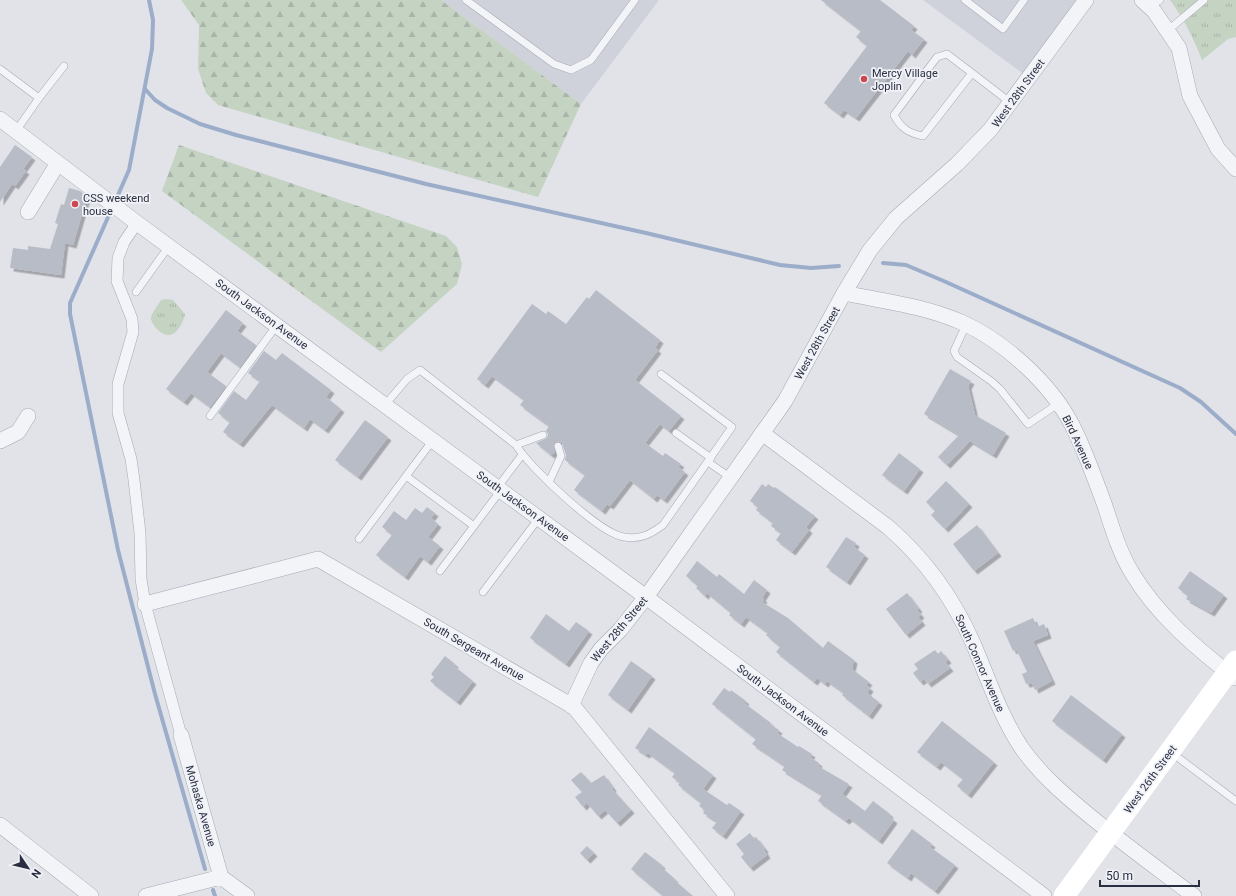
<svg xmlns="http://www.w3.org/2000/svg" width="1236" height="896" font-family="Roboto,sans-serif">
<style>
.built{fill:#cfd2db}
.grass{fill:url(#grass-tufts)}
.forest{fill:url(#forest-firs)}
.lines{fill:none;stroke-linecap:round;stroke-linejoin:round}
.stream{stroke:#9cadc9;stroke-width:4}
.building{fill:#b8bcc6;filter:url(#shadow)}
.service-casing{stroke:#a6a9b3;stroke-width:8}
.pedestrian-casing{stroke:#a6a9b3;stroke-width:12}
.minor-casing{stroke:#a6a9b3;stroke-width:16}
.service{stroke:#f3f4f8;stroke-width:7}
.pedestrian{stroke:#f3f4f8;stroke-width:11}
.minor{stroke:#f3f4f8;stroke-width:15}
.secondary{stroke:#fff;stroke-width:21}
.poi-dot{fill:#ce464e;stroke:#f0f2f7;stroke-width:1.5}
.labels{text-anchor:middle;stroke-width:3.5;stroke-linejoin:round;paint-order:stroke}
.poi-label{font-size:11px;fill:#292f41;stroke:#f0f2f7;text-anchor:start}
.street-label{font-size:11px;fill:#292f41;stroke:#f0f2f7}
</style>
<defs>
<pattern id="grass-tufts" width="24" height="20" patternUnits="userSpaceOnUse"><rect width="24" height="20" fill="#c5d3c2"/><path d="M3 7l-1-3M5 7V3M7 7l1-3M15 17l-1-3M17 17v-4M19 17l1-3" fill="none" stroke="#a9b5a8"/></pattern>
<pattern id="forest-firs" width="22" height="20" patternUnits="userSpaceOnUse"><rect width="22" height="20" fill="#c5d3c2"/><path d="M5 1l3.5 6h-7zM16 11l3.5 6h-7z" fill="#a9b5a8"/></pattern>
<filter id="shadow"><feDropShadow dx="3.5" dy="3.5" stdDeviation="0" flood-color="#0004"/></filter>
</defs>
<rect width="100%" height="100%" fill="#e1e3e9"/>
<!-- built -->
<path class="built" d="M441 0H659L581 104Z
M923 0H1086L1029 78Z"/>
<!-- grass -->
<path class="grass" d="M1170 0H1236V37L1228 39 1202 60C1194 39 1184 19 1170 0Z
M167 299 173 300 185 314C184 321 177 335 169 335 162 336 150 324 151 317 153 311 158 305 161 300Z"/>
<!-- forest -->
<path class="forest" d="M181 0H441L581 104 538 197 218 105 206 93 198 69 199 25Z
M179 145 446 236 457 247 462 264 457 284 381 352 162 191Z"/>
<g class="lines">
<!-- stream -->
<path class="stream" d="M145 89 155 100 167 108 200 124 236 135 426 184 646 233 780 265 811 268 839 266
M118 195 129 170 152 49 153 20 149 0
M109 215 70 303V314L118 550 155 694 205 869
M883 263 906 265 946 282 1180 388 1201 402 1236 434
M213 890 215 896"/>
</g>
<!-- building -->
<path class="building" d="M821 0H880L914 26 911 30 924 39 912 55 908 51 856 118 844 110 840 115 824 103 867 46 856 37 861 31Z
M15 145 32 157 23 169 26 171 15 186 12 184 0 202V167Z
M69 188 80 191 87 197 73 245 65 243 61 275 10 268 13 248 28 250V246L50 249 58 224 55 223 61 204 64 205Z
M596 290 660 340 655 348 658 350 635 380 681 416 669 431 660 424 645 443 663 456 665 453 681 464 678 467 685 472 664 500 657 495 654 499 630 480 610 506 607 504 602 511 574 490 585 475 565 460 566 455 562 443 559 441 554 443 555 452 551 455 536 443 547 438 548 434 546 431 549 426 520 405 524 400 492 376 485 385 477 379 532 304 546 314 548 311 566 324 587 297 589 299Z
M226 310 243 323 237 331 256 345 240 367 221 353 207 372 226 386 210 407 191 393 184 402 166 389Z
M264 351 276 360 282 353 331 390 326 397 341 409 325 430 310 419 304 428 272 405 240 444 223 432 230 422 218 413 234 391 246 400 260 381 248 373Z
M950 369 971 381 968 386 975 415 1006 433 993 455 970 441 947 465 938 457 959 435 924 414Z
M365 420 388 437 358 477 335 460Z
M899 453 920 469 904 491 882 475Z
M946 481 969 504 945 529 931 515 935 511 926 502Z
M762 484 766 487 768 484 774 488 775 487 815 516 806 527 809 530 792 552 776 540 781 533 771 526 773 523 756 510 758 507 750 501Z
M427 507 435 513 431 518 438 524 428 537 440 546 428 562 420 556 405 577 376 555 392 535 382 527 394 511 406 520 415 508 422 513Z
M977 525 998 553 974 571 953 544Z
M846 537 856 543 854 547 865 555 847 582 826 567Z
M697 561 717 577 719 574 744 594 754 580 767 590 762 598 764 599 762 602 788 618 823 648 828 641 854 660 852 669 869 682 866 685 870 688 867 693 879 702 869 716 842 695 844 693 827 681 825 684 817 678 814 682 776 652 780 647 766 635 768 633 746 617 741 624 729 615 731 613 707 593 705 596 696 588 698 586 686 576Z
M1190 571 1224 595 1211 613 1186 599 1188 596 1178 588Z
M907 593 919 609 917 610 921 615 918 617 922 622 906 635 886 609Z
M546 614 569 631 576 622 589 631 566 664 530 638Z
M1033 618 1037 627 1044 624 1048 635 1033 641 1052 681 1035 690 1032 683 1026 684 1022 674 1027 672 1016 649 1013 651 1004 631Z
M935 650 938 654 941 651 948 660 945 662 950 668 928 684 924 679 920 682 913 673 918 669 914 664Z
M445 656 455 664 454 666 473 681 457 702 430 681 434 677 431 674Z
M631 661 652 676 628 710 608 695Z
M724 688 730 692 731 690 746 701 744 703 771 723 770 724 779 730 777 733 798 747 799 746 812 754 810 757 819 763 818 766 849 784 842 794 865 811 873 801 890 814 889 816 894 820 879 841 849 818 846 821 818 801 822 795 782 770 785 766 752 744 756 739 712 704Z
M1071 695 1122 734 1103 760 1052 721Z
M942 721 994 762 968 795 957 786 963 779 941 762 937 767 917 752Z
M649 727 713 775 703 789 727 805 729 803 741 811 723 836 712 828 717 822 703 813 705 810 699 806 701 803 678 785 680 783 672 777 675 773 648 753 646 755 635 748Z
M581 772 591 783 604 775 613 788 612 789 631 810 617 823 605 810 598 816 587 803 583 807 575 797 582 792 571 780Z
M912 829 932 844 930 847 955 865 935 891 911 873 908 878 887 863Z
M750 833 754 839 756 837 765 849 764 850 767 855 750 868 741 857 744 854 736 844Z
M587 846 594 853 587 860 580 853Z
M645 852 662 865 661 867 675 879 674 880 693 896H663L631 869Z"/>
<g class="lines">
<!-- service casing -->
<g class="service-casing">
<path id="service" d="M466 0 554 64 571 70 591 60 635 0
M965 0 1003 29 1024 0
M1149 7 1160 0
M1167 31 1204 0
M947 54 972 73 923 136C908 133 901 128 894 115L937 57Z
M0 69 39 98 16 131
M972 73 1011 103
M39 98 64 66
M136 292 169 246
M966 325 954 351 957 357 991 381 1000 389 1028 424 1058 404
M385 405 407 379 420 370 516 445C529 467 600 534 624 537 640 540 651 534 663 525L732 427 661 374
M210 416 277 325
M676 433 711 458
M516 445 543 435
M708 462 731 478
M406 476 474 526 501 490
M549 482 561 456 558 446
M497 488 522 455
M359 539 433 440
M440 571 474 526
M483 592 539 518
M1172 753 1236 801"/>
</g>
<!-- pedestrian casing -->
<g class="pedestrian-casing">
<path id="pedestrian" d="M137 223 124 242 118 258 117 281 132 319 133 332 118 384V413L131 459 134 480 140 533 141 579 145 604 181 735"/>
</g>
<!-- minor casing -->
<g class="minor-casing">
<path id="minor" d="M1142 0 1154 11 1179 48 1190 96 1218 149 1236 169
M0 119 137 223 646 597 1044 896
M28 212 58 163
M844 293C883 301 924 306 961 322 1004 341 1051 384 1072 425 1085 450 1094 477 1104 503 1112 527 1119 552 1132 573 1157 615 1197 649 1235 678
M762 433 888 527C925 559 953 598 973 643 988 678 1000 715 1021 747 1041 776 1069 799 1096 821 1128 847 1161 871 1194 896
M0 441 18 432 28 416
M145 604 318 559 574 707 727 896
M571 706 591 663 601 649 620 630 646 597 785 401 844 293 870 250 896 218 957 164 990 130 1086 0
M181 735 221 877
M0 825 91 896
M221 877 247 896
M146 896 221 877"/>
</g>
<!-- service -->
<use href="#service" class="service"/>
<!-- pedestrian -->
<use href="#pedestrian" class="pedestrian"/>
<!-- minor -->
<use href="#minor" class="minor"/>
<!-- secondary -->
<path class="secondary" d="M1064 896 1236 661"/>
</g>
<!-- markers -->
<g class="poi-dot">
<circle cx="864" cy="79" r="4"/>
<circle cx="75" cy="204" r="4"/>
</g>
<g class="labels">
<!-- poi labels -->
<g class="poi-label">
<text x="872" y="77">Mercy Village<tspan x="872" dy="13">Joplin</tspan></text>
<text x="83" y="202">CSS weekend<tspan x="83" dy="13">house</tspan></text>
</g>
<!-- street labels -->
<g class="street-label">
<text transform="translate(1018 93) rotate(-54)" y="4">West 28th Street</text>
<text transform="translate(262 314) rotate(36)" y="4">South Jackson Avenue</text>
<text transform="translate(817 343) rotate(-61)" y="4">West 28th Street</text>
<text transform="translate(1078 442) rotate(65)" y="4">Bird Avenue</text>
<text transform="translate(523 506) rotate(36)" y="4">South Jackson Avenue</text>
<text transform="translate(619 629) rotate(-50)" y="4">West 28th Street</text>
<text transform="translate(474 649) rotate(30)" y="4">South Sergeant Avenue</text>
<text transform="translate(980 663) rotate(66)" y="4">South Connor Avenue</text>
<text transform="translate(783 700) rotate(37)" y="4">South Jackson Avenue</text>
<text transform="translate(1150 779) rotate(-54)" y="4">West 26th Street</text>
<text transform="translate(201 806) rotate(74)" y="4">Mohaska Avenue</text>
</g>
</g>
<!-- north arrow -->
<g transform="translate(28 868) rotate(125)" stroke="#f0f2f7" stroke-width="3" paint-order="stroke">
<path d="M0-3L7 15L0 10L-7 15Z" fill="#292f41"/>
<text y="-6" font-size="11" font-weight="bold" text-anchor="middle" fill="#292f41">N</text>
</g>
<!-- scale -->
<path d="M1100 880v6h99v-6" fill="none" stroke="#292f41" stroke-width="2"/>
<text x="1106" y="880" font-size="12" fill="#292f41" stroke="#f0f2f7" stroke-width="3" paint-order="stroke">50 m</text>
</svg>
